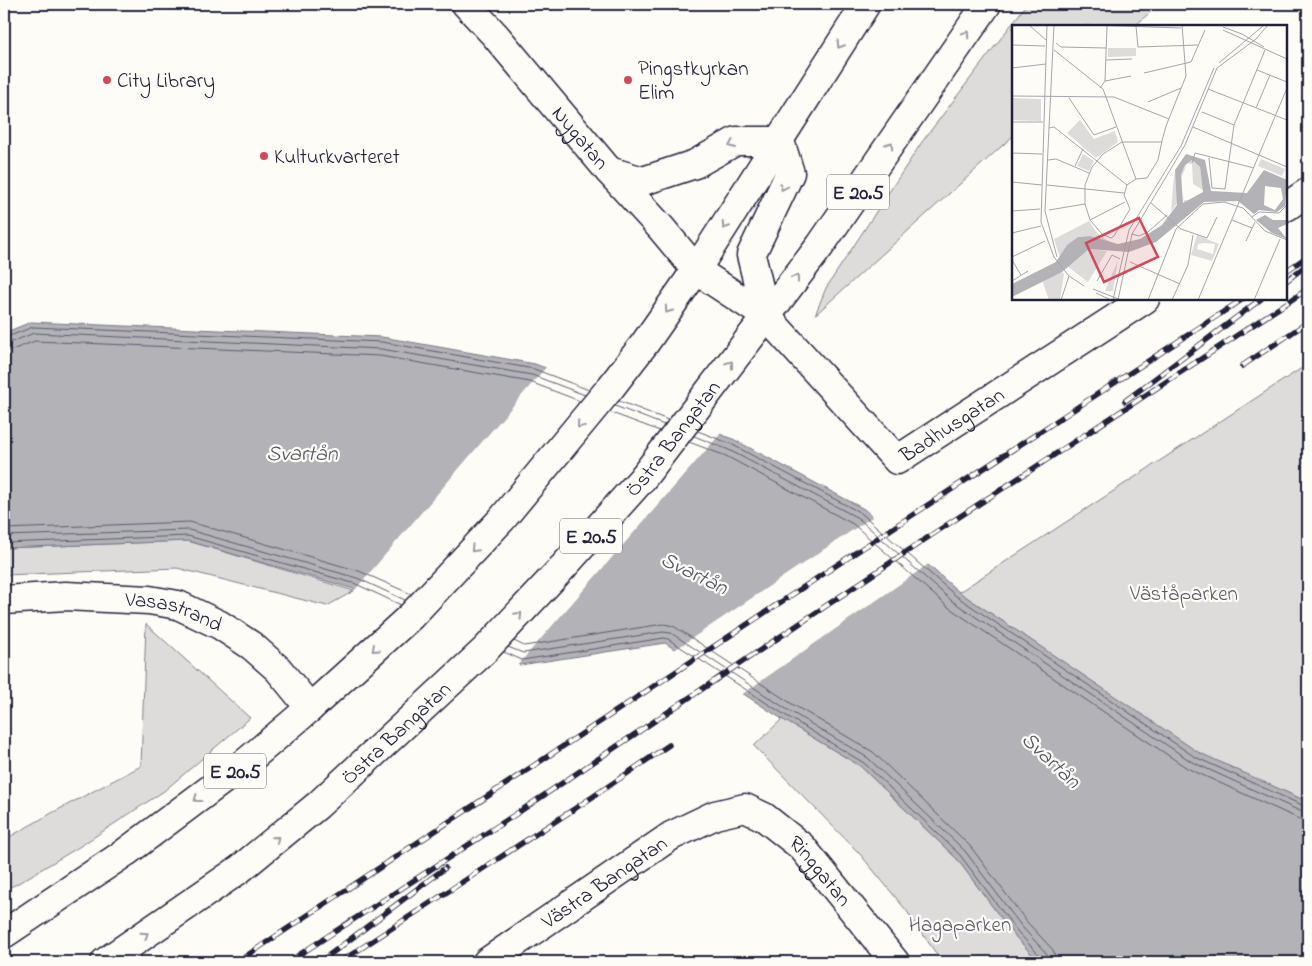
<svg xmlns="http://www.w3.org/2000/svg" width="1312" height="966" font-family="'Indie Flower',sans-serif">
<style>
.green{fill:#dddcdb;stroke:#807f8b}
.water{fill:#b2b2b7;stroke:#787885}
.pier{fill:#fdfcf7}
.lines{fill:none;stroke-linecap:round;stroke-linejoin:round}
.shore{stroke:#5c5c6d;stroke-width:1}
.street-casing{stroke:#22223b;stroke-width:31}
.primary-casing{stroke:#22223b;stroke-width:31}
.street{stroke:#fdfcf7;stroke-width:28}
.primary{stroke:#fdfcf7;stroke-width:28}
.rail-casing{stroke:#22223b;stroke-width:5.5}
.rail{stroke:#fdfcf7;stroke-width:4;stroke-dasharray:11;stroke-linecap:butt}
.oneway{stroke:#9a9aa2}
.poi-dot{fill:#d1495b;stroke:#fdfcf7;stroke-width:2}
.labels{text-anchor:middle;stroke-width:4.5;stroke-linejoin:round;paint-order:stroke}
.shield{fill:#fdfcf7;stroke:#646373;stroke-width:1}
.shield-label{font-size:20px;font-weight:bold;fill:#22223b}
.poi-label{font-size:21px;fill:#22223b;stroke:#fdfcf7;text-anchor:start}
.street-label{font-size:21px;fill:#22223b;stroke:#fdfcf7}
.park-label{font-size:21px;fill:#5a5a6b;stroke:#fdfcf7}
.water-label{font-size:22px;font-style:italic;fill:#545466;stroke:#fdfcf7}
.inset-road{fill:none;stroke:#a5a5ac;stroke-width:1}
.view{fill:#d1495b;fill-opacity:0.15;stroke:#d1495b;stroke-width:2.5}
.inset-edge{fill:none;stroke:#22223b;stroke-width:2.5}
</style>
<rect width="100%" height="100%" fill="#fdfcf7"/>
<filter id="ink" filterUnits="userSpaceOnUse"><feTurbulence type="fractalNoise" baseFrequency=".02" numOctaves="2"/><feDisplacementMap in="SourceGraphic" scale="10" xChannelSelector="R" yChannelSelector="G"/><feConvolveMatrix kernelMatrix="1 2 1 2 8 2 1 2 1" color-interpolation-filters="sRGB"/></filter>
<g filter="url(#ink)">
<!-- green -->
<path class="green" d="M1027 4H1159L1135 26H1013V136L815 315 826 288 922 142Z
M1308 364V802L1198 753 959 592Z
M188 541 354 591 327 606 177 568 4 575V548Z
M146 624 250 718 164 791 79 847 15 885 4 889V840L50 814 141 766Z
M782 719 860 766 957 859 1013 934 1039 962H942L906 910 859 853 754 746Z"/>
<!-- water -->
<path class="water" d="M31 322 382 337 535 364 733 439 864 509 959 592 1198 752 1308 802V962H1039L1013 934 957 859 860 766 782 719 665 643 520 665 354 589 188 541 4 548V333Z"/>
<!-- pier -->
<path class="pier" d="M547 366 722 432 517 666 354 591Z
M875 515 930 563 741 695 673 651Z"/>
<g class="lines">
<!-- shore -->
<path class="shore" d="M4 337H7L33 327 382 342 534 369 589 390
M4 344 9 343 34 333 381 349 532 375 585 395
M4 351 12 350 35 341 380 356 530 382 580 401
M619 401 668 420
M615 406 664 425
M609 412 660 431
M698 431 731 444 861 513 956 596 1195 757 1304 806 1308 807
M694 436 729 450 858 518 952 601 1192 762 1302 812 1308 813
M689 442 726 456 853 524 948 607 1187 768 1299 819 1308 820
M4 529 190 522 359 571 411 594
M4 536 189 530 357 578 405 600
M4 543 188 536 356 584 401 605
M514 641 524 646 663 624 669 625 675 627 792 704 873 752 970 846 1027 922 1053 950 1055 955 1056 962
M508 647 523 653 663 632 671 633 788 710 868 758 965 851 1022 927 1047 954 1049 962
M504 652 522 660 664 638 668 639 785 715 864 763 960 855 1017 931 1041 957 1042 962"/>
<!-- street casing -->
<g class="street-casing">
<g id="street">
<path id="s1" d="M466 4 495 35 609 171 662 229 696 270"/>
<path d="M1286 207 1308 192"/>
<path id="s2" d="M766 316 897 460 1145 299"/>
<path id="s3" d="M4 600 65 596 149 600 178 605 220 625 252 646 278 669 310 708"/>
<path id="s4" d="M487 962 671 836 715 815 745 808 764 817 802 847 895 962"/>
</g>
</g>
<!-- primary casing -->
<g class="primary-casing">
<g id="primary">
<path d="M609 171 643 181 695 164 736 141H780"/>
<path d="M696 270 766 316"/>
<path d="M766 316 751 255 790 173 780 141"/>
<path d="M4 934 126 852 244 764 310 708 411 616 502 519 611 387 645 343 696 270 866 4"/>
<path id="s5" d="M105 962 240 869 318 805 485 650 564 566 642 479 820 246 987 4"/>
</g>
</g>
<!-- street -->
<use href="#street" class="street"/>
<!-- primary -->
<use href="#primary" class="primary"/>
<!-- rail casing -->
<g class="rail-casing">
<path id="rail" d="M1286 271 1308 256
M1286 281 1308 264
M1242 366 1308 322
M1125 401 1261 299
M237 962 914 514 1243 299
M288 962 519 812 933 534 1308 289
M320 962 445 868
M340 962 591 798 669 745"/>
</g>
<!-- rail -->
<use href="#rail" class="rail"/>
</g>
<!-- one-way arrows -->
<defs><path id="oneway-chevron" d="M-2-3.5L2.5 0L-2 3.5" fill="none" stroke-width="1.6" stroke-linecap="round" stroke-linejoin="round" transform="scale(1.25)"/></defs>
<g class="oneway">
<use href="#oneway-chevron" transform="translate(966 34) rotate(-56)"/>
<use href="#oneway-chevron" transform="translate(840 45) rotate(122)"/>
<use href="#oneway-chevron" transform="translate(732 145) rotate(156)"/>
<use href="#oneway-chevron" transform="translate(890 145) rotate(-55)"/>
<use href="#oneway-chevron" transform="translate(783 187) rotate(115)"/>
<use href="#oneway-chevron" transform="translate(725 226) rotate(123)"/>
<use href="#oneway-chevron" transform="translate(796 278) rotate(-53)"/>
<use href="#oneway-chevron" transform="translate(668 310) rotate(125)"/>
<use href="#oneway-chevron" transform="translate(730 364) rotate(-53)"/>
<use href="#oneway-chevron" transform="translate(580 425) rotate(130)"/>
<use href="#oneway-chevron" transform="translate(474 549) rotate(133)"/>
<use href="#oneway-chevron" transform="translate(519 615) rotate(-47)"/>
<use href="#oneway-chevron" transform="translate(375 649) rotate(138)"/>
<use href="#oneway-chevron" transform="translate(197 799) rotate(144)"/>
<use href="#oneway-chevron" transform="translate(276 839) rotate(-40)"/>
<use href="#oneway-chevron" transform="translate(145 935) rotate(-34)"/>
</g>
</g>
<!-- markers -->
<g class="poi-dot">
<circle cx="107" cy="80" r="5"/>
<circle cx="628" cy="80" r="5"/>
<circle cx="264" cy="156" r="5"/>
</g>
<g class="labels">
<!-- shield labels -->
<g class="shield">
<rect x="827" y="174.5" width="62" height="35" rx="4"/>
<rect x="560" y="518.5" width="62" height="35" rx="4"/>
<rect x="204" y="753.5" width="62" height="35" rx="4"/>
</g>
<g class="shield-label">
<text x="858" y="199">E 20.5</text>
<text x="591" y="543">E 20.5</text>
<text x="235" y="778">E 20.5</text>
</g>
<!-- poi labels -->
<g class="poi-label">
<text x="638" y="75">Pingstkyrkan<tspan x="638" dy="24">Elim</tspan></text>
<text x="117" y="87">City Library</text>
<text x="274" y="163">Kulturkvarteret</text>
</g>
<!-- street labels -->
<g class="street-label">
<text dy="7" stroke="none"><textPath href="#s1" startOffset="176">Nygatan</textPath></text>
<text dy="7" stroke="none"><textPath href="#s2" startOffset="260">Badhusgatan</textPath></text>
<text dy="7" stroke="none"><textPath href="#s5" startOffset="776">Östra Bangatan</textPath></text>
<text dy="7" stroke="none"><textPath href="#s3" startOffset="172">Vasastrand</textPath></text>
<text dy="7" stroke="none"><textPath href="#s5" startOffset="371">Östra Bangatan</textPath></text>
<text dy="7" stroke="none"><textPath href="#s4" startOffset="402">Ringgatan</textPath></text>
<text dy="7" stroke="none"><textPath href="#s4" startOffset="142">Västra Bangatan</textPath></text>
</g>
<!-- park labels -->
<g class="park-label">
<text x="1184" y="600">Väståparken</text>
<text x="960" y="931">Hagaparken</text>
</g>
<!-- water labels -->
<g class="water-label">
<text x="302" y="460">Svartån</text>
<text transform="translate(695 572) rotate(26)" y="8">Svartån</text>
<text transform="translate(1052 759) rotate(43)" y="8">Svartån</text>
</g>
</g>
<!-- overview -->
<g transform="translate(1012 25)">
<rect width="275" height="275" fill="#fdfcf7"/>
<path d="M96 23H124V31L96 32ZM0 73 29 74V96L0 95ZM68 95 82 114 103 106 106 117 84 133 55 108ZM71 129 82 136 77 146 65 141ZM249 134 273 144 270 151 246 141ZM180 135 188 142 191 165 181 159 180 139 175 138 169 154 172 175 178 176 172 178 169 150 173 140ZM163 145 166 177 159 187 161 161ZM77 196 85 208 100 218 78 211 66 212 55 220 48 233 42 214ZM185 210 207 219 200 236 179 230ZM192 218 203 219 201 229 185 224 186 219ZM77 224 95 226 76 257 55 241ZM106 235 101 266H93ZM50 247 52 249 48 275H37L30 255Z" fill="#dddcdb" fill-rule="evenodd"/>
<path d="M174 129 193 135 199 166 235 168 252 145 275 155 273 181 265 187 247 185 242 189 226 176 192 177 144 217 117 227 77 224 50 247 0 272V259L44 237 55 220 66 212 78 211 106 219 128 214 150 200 165 180 163 145ZM180 135 188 142 191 167 171 178 169 150 173 140ZM253 161 269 163 271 174 263 185 252 180ZM253 190 261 195H275V199L266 203 275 214 260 208 244 195Z" fill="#b2b2b7" fill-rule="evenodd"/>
<path class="inset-road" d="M17 0 34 15M35 0 29 197 42 232 57 251 72 261M42 0 33 186 45 232M79 0 169 3M124 1 126 22 186 20M211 2 230 9 252 22M211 5 275 34M44 18 49 22 94 23M0 20 33 21M42 25 91 64 124 154M94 35 120 34M207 38 252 0M0 43 34 39M245 45 275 57M132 48 179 37 193 5M93 56 119 51M88 63 93 56 95 1M196 64 275 95M0 71 102 72 157 94M57 73 82 110 104 102M136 77 169 63M244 83 258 50M190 87 222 100M0 97H31M181 102 275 142M37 103 42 102 115 160M150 117H110L91 129 80 142 73 160V179L78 195 90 209 99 213 102 211 118 184 112 170 115 160 124 154 135 153 146 135 150 116 154 101 174 51 170 0M0 128 30 129M197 133 200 163 213 164 222 100 253 25M36 135 44 134 77 148M180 138 183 128 242 143M63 141 71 124M0 157 30 160M35 160 112 168M139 178 169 204 195 213 205 192M37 185 73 179M0 186 28 184M240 192 247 187 267 188 275 180M78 195 113 177M220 195 240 203M0 208 29 201M120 209 127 211 136 207 155 190M234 216 243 197M0 232 33 216M0 235 9 250M118 237 168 259M0 256 16 246M85 256 100 230 108 234M81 264 109 275M84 268 99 275M49 275 57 251M101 275 117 205 169 121 202 43M106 275 120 209 173 120 205 43 244 14 256 0M136 275 164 204 191 179 212 177 231 183 253 206 275 215M160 275 176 240 181 210M186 275 275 63M242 275 268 214"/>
<path class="view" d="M127 193 146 232 92 257 74 218Z"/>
<rect width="275" height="275" class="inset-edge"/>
</g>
<!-- margin -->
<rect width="1312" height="966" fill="none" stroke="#fdfcf7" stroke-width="20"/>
<rect x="10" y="10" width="1292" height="946" fill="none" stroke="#22223b" stroke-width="2" filter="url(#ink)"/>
</svg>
